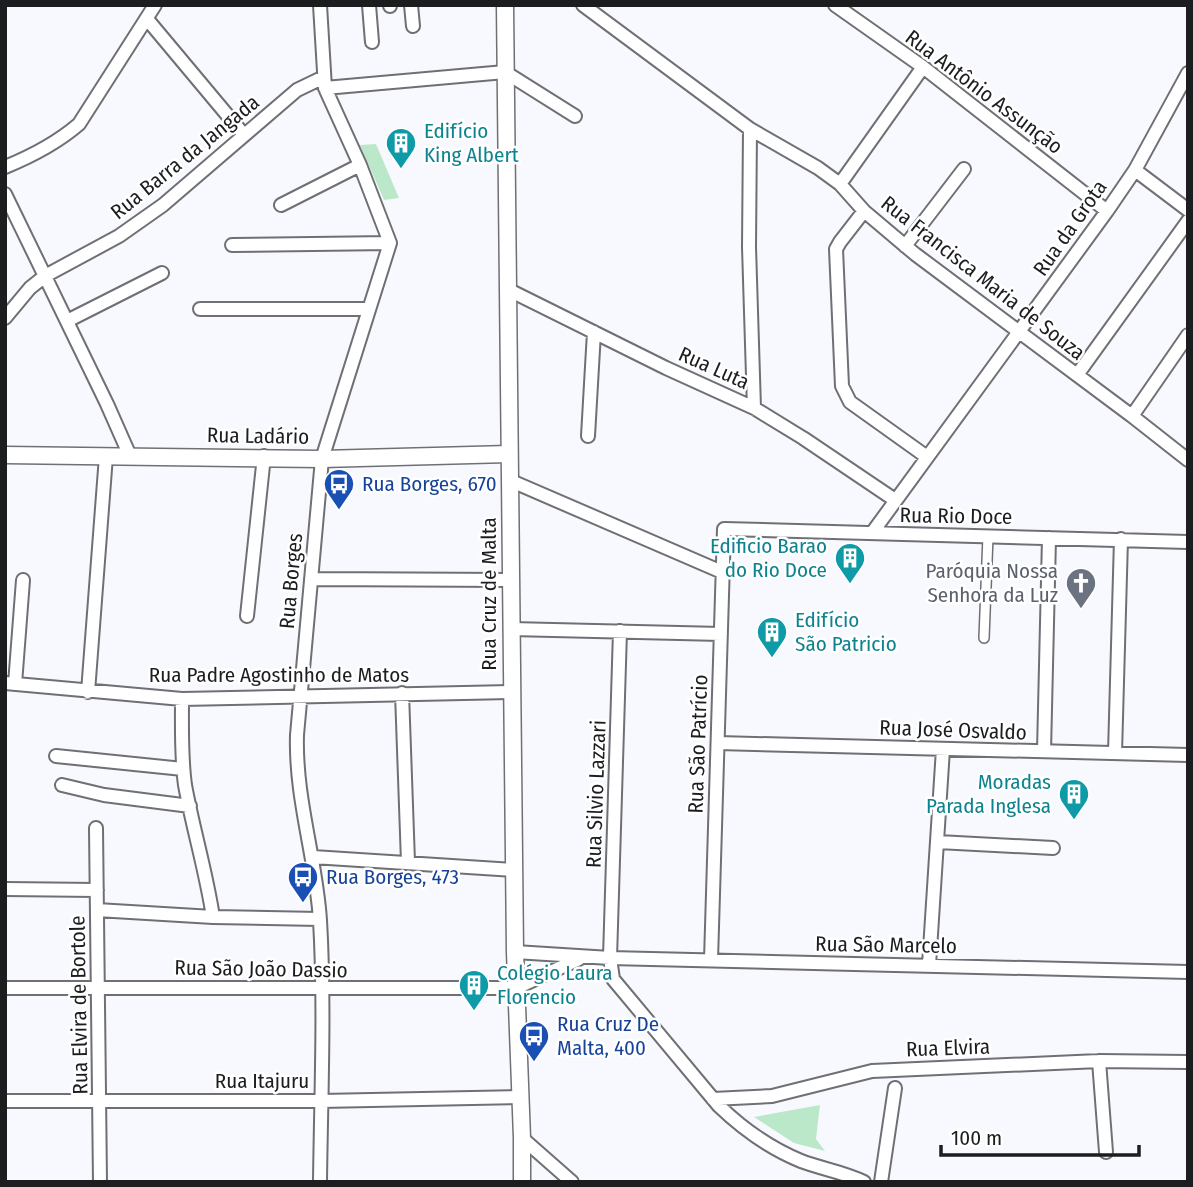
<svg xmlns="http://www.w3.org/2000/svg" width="1193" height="1187" font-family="'Fira Sans Condensed',sans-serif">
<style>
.green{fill:#bce8ca}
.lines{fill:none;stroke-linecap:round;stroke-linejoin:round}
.pedestrian-casing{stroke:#6e7074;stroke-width:12}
.minor-casing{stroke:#6e7074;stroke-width:16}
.tertiary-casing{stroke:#6e7074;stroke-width:19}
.pedestrian{stroke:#fff;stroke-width:9}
.minor{stroke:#fff;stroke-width:12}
.tertiary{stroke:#fff;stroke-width:16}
.labels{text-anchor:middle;stroke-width:5;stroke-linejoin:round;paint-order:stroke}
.street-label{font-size:21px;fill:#1c1d1f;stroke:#fff}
.culture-label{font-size:21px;fill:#0d838f;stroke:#fff;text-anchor:start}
.transit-label{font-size:21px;fill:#164399;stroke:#fff;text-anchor:start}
.worship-label{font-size:21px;fill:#5b616d;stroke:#fff;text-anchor:end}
</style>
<rect width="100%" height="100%" fill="#f8f9fe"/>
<!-- green -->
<path class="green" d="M376 144 399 198 384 200 360 145Z
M820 1105 816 1139 825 1151 794 1143 754 1117Z"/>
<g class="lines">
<!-- pedestrian casing -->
<g class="pedestrian-casing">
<path id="pedestrian" d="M984 638 988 536"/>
</g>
<!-- minor casing -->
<g class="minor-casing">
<path id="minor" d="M369 5 372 42
M390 5V6
M411 5 413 26
M583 5 750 129 818 168 840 184 864 211 915 254 1132 416 1188 460
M835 5 923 67 1107 211
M147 19 244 135
M325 88 505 72 575 116
M750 129 749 247 754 408
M5 167C32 156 57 143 79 124L155 5
M1135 170 1188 210
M840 184 923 67
M5 194 107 404 130 456
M281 205 360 165
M864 211 840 242 836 249 842 386 850 402 927 457
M232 245 390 243
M905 246 964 169
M507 289 666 368 754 408 803 438 895 500
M200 309H369
M5 318 30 288 45 276 119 236 163 205 297 90 324 77
M67 321 162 273
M1077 375 1188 221
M1132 416 1188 335
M588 436 594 332
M509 480 722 572
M872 533 1107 211 1135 170 1188 73
M311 579 510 580
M247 616 264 456
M511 629 721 634
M620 631 610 958 613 979 719 1106C744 1130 769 1148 801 1161 822 1169 844 1172 864 1182
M5 683 182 699 511 692
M15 684 23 580
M88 692 106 456
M402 693 408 862
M182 699C182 727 181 756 185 785 193 829 206 871 213 917
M718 743 1188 755
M1044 751 1049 538
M1115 753 1121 539
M56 756 183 769
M62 785 104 795 190 806
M96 828 100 1182
M938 842 1053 848
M313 857 514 870
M5 889 97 890
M97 910 213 917 320 919
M515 952 610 958 1188 972
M711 960 724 529 1188 542
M929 965 943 749
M5 988H516L579 959
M1099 1061 1106 1152
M713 1099 772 1096 872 1071 1099 1061 1188 1062
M5 1101H321L519 1097
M522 1138 572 1182
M320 1182C321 1095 325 1007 320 920 316 858 295 798 297 735L322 459 390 243 360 165 325 88 320 5
M881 1182 895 1088"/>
</g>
<!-- tertiary casing -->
<g class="tertiary-casing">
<path id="tertiary" d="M505 5 515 952 522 1138V1182
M5 455 322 459 509 454"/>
</g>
<!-- pedestrian -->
<use href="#pedestrian" class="pedestrian"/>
<!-- minor -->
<use href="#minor" class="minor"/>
<!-- tertiary -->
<use href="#tertiary" class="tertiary"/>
</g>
<!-- icons -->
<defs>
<g id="building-pin" transform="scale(1.575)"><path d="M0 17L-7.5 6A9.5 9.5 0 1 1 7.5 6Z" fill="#0f9aa8" stroke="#fff"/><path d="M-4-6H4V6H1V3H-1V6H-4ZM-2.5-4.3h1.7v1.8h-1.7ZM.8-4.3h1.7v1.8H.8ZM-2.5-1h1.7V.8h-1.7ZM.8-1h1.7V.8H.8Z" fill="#fff"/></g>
<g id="bus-pin" transform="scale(1.575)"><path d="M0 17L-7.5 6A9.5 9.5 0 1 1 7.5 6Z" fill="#1a4fb4" stroke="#fff"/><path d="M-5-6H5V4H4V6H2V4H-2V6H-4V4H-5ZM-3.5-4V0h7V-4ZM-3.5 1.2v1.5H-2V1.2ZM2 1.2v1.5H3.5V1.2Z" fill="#fff"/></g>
<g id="church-pin" transform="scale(1.575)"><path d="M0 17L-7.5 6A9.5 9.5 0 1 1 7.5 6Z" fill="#6b7280" stroke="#fff"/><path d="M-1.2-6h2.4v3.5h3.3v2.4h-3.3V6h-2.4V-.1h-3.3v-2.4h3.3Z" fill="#fff"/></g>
</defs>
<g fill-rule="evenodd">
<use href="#building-pin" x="401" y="143"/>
<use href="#bus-pin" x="339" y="484"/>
<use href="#building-pin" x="850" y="558"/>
<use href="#church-pin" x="1081" y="583"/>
<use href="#building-pin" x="772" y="632"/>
<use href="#building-pin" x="1074" y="794"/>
<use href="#bus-pin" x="303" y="877"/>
<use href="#building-pin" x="474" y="985"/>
<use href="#bus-pin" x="534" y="1036"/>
</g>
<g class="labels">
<!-- street labels -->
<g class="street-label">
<text transform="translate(984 92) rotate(37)" y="7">Rua Antônio Assunção</text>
<text transform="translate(185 157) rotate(-39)" y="7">Rua Barra da Jangada</text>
<text transform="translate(1070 228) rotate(-55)" y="7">Rua da Grota</text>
<text transform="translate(983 278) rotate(38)" y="7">Rua Francisca Maria de Souza</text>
<text transform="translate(714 368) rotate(24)" y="7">Rua Luta</text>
<text transform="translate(258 436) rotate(1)" y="7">Rua Ladário</text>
<text transform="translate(956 516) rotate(1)" y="7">Rua Rio Doce</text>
<text transform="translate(291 581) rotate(-85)" y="7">Rua Borges</text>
<text transform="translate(489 594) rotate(-90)" y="7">Rua Cruz de Malta</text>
<text x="279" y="682">Rua Padre Agostinho de Matos</text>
<text transform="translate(953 730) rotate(2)" y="7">Rua José Osvaldo</text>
<text transform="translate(698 744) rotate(-88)" y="7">Rua São Patrício</text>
<text transform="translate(596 794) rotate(-88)" y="7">Rua Silvio Lazzari</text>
<text transform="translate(886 945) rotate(1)" y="7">Rua São Marcelo</text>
<text transform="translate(261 969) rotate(1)" y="7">Rua São João Dassio</text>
<text transform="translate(79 1005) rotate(-91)" y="7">Rua Elvira de Bortole</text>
<text transform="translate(948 1048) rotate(-2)" y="7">Rua Elvira</text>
<text x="262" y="1088">Rua Itajuru</text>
</g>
<!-- culture labels -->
<g class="culture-label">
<text x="424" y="138">Edifício<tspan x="424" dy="24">King Albert</tspan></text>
<text x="827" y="553" text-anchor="end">Edificio Barao<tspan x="827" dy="24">do Rio Doce</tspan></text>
<text x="795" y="627">Edifício<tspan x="795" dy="24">São Patricio</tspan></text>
<text x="1051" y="789" text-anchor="end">Moradas<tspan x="1051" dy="24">Parada Inglesa</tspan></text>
<text x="497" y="980">Colégio Laura<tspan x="497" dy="24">Florencio</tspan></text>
</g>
<!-- transit labels -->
<g class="transit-label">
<text x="362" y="491">Rua Borges, 670</text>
<text x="326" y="884">Rua Borges, 473</text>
<text x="557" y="1031">Rua Cruz De<tspan x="557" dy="24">Malta, 400</tspan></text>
</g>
<!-- worship labels -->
<g class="worship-label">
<text x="1058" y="578">Paróquia Nossa<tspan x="1058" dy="24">Senhora da Luz</tspan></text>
</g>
</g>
<!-- border -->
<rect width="1193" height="1187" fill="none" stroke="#1c1d1f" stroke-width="14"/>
<!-- scale -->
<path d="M941 1145v10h198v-10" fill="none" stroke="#1c1d1f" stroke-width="3.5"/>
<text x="951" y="1145" font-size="21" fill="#1c1d1f" stroke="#ffffff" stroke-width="5" paint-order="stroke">100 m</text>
</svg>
